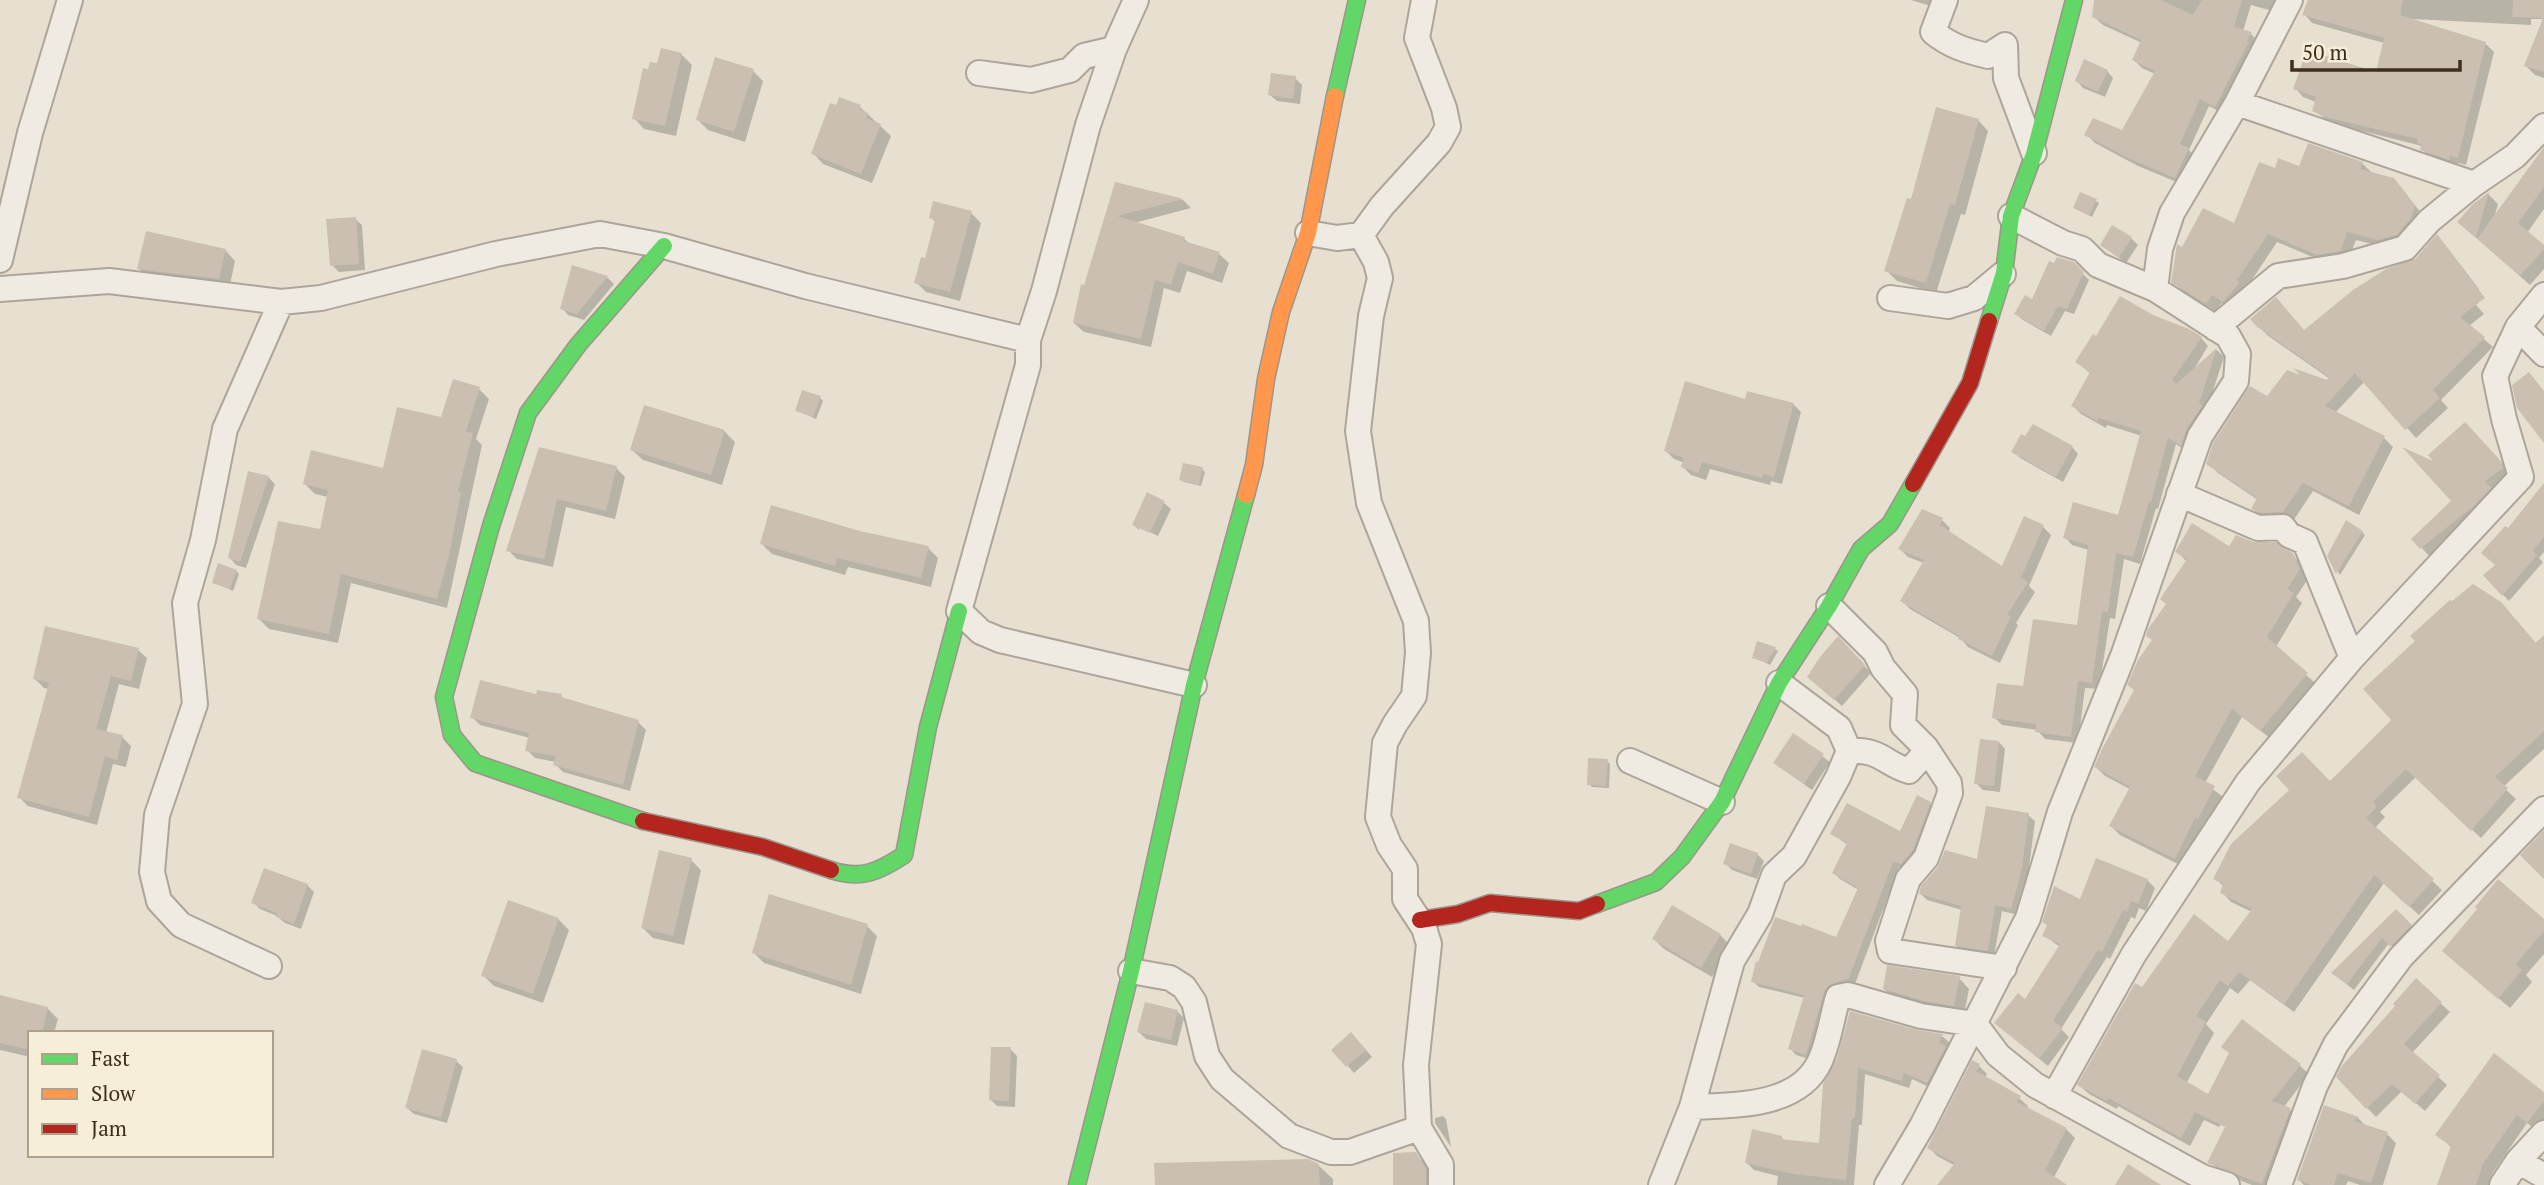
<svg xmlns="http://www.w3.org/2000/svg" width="2544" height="1185" font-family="'PT Serif',serif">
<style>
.shadow{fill:#0003}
.building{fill:#cbbfb2}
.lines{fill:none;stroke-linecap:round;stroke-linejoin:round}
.street-casing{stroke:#ada599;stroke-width:28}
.fast-casing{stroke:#9c958a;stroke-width:19}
.slow-casing{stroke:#9c958a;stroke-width:19}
.jam-casing{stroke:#9c958a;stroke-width:19}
.street{stroke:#efebe3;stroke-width:24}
.fast{stroke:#63d668;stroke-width:16}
.slow{stroke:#ff974d;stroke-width:16}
.jam{stroke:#b3261e;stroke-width:16}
</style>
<rect width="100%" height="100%" fill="#e7e0d1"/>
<!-- shadow -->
<path class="shadow" d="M1911 0H1937L1934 7Z
M2096 0H2283L2276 12 2251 5 2243 31 2251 34 2259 42 2224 114 2209 106 2189 150 2196 157 2184 185 2138 166 2095 143 2087 135 2123 132 2155 74 2142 68 2134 60 2142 43 2103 25 2094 17Z
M2309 0H2544V19H2531V25L2412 19 2486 44 2494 52 2466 165 2458 163 2457 167 2430 158 2422 149V146L2330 123 2314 110 2316 102 2303 97 2295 88 2377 74 2384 43 2312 23 2304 14Z
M681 54 692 65 676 136 644 129 634 118 650 71Z
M2544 56V78L2535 75 2526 66Z
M753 71 763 81 745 142 708 130 698 120Z
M2107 71 2113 78 2105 97 2083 88 2077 81Z
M1295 78 1302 85 1300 104 1277 101 1270 95Z
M860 107 891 136 872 183 823 164 813 153Z
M1978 120 1988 131 1965 215 1961 214 1936 293 1897 281 1886 270 1912 202Z
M2544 151V209L2527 233 2544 248V269L2530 285 2470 232 2473 206 2488 194 2498 204 2494 218Z
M2362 163 2371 172 2393 179 2423 215 2388 248 2356 240 2348 260 2327 263 2277 242 2232 310 2222 303 2215 311 2182 290 2173 281 2183 249 2235 226 2276 171Z
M1117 184 1183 200 1191 208 1134 223 1184 239 1190 244 1219 254 1229 263 1222 283 1187 271 1180 293 1164 288 1151 347 1084 332 1074 323Z
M2096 201 2099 203 2092 217 2078 210Z
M971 213 981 223 960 301 926 292 916 282 927 260 936 223 931 217Z
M355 219 362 225 365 270 339 272 332 265Z
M2131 238 2138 245 2126 263 2102 245Z
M2446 246 2479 289 2470 298 2484 314 2469 326 2493 347 2441 400 2448 408 2416 438 2365 381 2335 413 2384 438 2393 447 2359 515 2313 491 2293 521 2262 518 2253 509 2258 500 2218 473 2208 463 2268 398 2328 383 2330 379 2267 335 2252 319 2305 332Z
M225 250 235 261 229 289 150 279 139 269Z
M2073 264 2089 280 2074 314 2065 311 2051 336 2023 320 2016 314 2033 301 2055 265Z
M574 267 608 278 614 284 584 320 568 315 562 308Z
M2152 317 2201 338 2208 346 2193 371 2217 350 2224 357 2206 412 2189 453 2176 444 2158 509 2156 508 2140 564 2124 559 2115 619 2110 618 2099 689 2085 688 2078 743 2045 739 2037 730 2002 725 1994 717 2025 688 2079 627 2089 550 2072 545 2065 537 2119 517 2142 436 2107 425 2106 428 2081 414 2073 406 2091 374 2077 362Z
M479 389 489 399 476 439 482 445 447 608 351 583 338 643 269 629 259 619 322 531 328 497 315 494 305 484 384 470Z
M820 398 823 401 816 419 797 410Z
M1746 401 1793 404 1801 412 1782 484 1771 481 1770 485 1710 469 1706 480 1691 475 1683 467 1685 463 1674 459 1666 451Z
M645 407 725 432 735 442 722 485 643 460 632 450Z
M2473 432 2509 471 2510 476 2491 490 2497 497 2483 513 2429 556 2414 539 2453 501 2440 466Z
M2072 447 2078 454 2063 482 2020 458 2014 452Z
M540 450 616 468 625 477 615 519 566 507 553 567 517 559 508 550Z
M1202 469 1205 472 1201 486 1184 482 1181 480Z
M268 477 275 484 246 568 236 565 230 558Z
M2544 486V552L2539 558 2543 562 2509 601 2485 576 2497 566 2508 531Z
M1164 503 1171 509 1158 536 1139 527V530L1134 525Z
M1942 520 1950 528 1948 533 2003 568 2043 527 2051 535 2029 586 2035 592 2016 623 2018 625 2000 663 1968 647 1960 638 1910 609 1902 601 1924 563 1908 557 1900 549Z
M859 532 928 548 938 558 931 587 848 567 845 575 772 554 762 544Z
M2362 532 2365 535 2340 575 2329 556Z
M2229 549 2292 555 2302 564 2308 579 2296 597 2302 603 2276 647 2315 683 2270 738 2242 717 2205 783 2223 797 2207 827 2204 826 2184 867 2120 835 2111 826 2130 789 2105 776 2096 767 2136 691 2168 605 2187 562 2177 551Z
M236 571 239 574 233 591 214 582Z
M2544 637V749L2503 787 2516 799 2481 838 2416 777 2380 812 2385 817 2375 828 2442 890 2419 915 2384 883 2294 1012 2250 980 2238 994 2230 988 2206 1024 2214 1033 2186 1084 2209 1097 2299 1065 2309 1074 2284 1107 2290 1110 2299 1119 2274 1185H2252L2221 1173 2212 1163 2233 1115 2228 1112 2219 1127 2204 1120 2190 1146 2118 1106 2117 1109 2089 1094 2079 1085 2142 989 2228 943 2252 912 2231 902 2222 892 2224 887 2216 879 2330 783Z
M1838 639 1871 673 1842 706 1816 683Z
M1775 649 1778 651 1770 665 1754 657Z
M138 650 147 658 139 689 119 684 106 733 122 737 131 746 126 767 113 764 97 825 28 806 19 797 49 689 44 688 35 679Z
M538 696H561L565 700 638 722 646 730 630 791 563 772 555 764 556 762 535 758 527 750 530 738 480 725 472 717Z
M1794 736 1830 762 1812 790 1775 763Z
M1999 742 2005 749 2000 792 1983 790 1976 783Z
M1607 761 1610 764 1609 788 1592 787 1589 784Z
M1930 803 1936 810 1908 869 1899 867 1855 984 1835 992 1813 1060 1796 1055 1790 1048 1805 998 1759 987 1753 981 1837 939 1859 890 1840 879 1834 873 1848 845 1832 834 1901 833Z
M2028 815 2035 821 2028 875 2018 915 2002 911 1994 956 1963 952 1956 945 1962 910 1927 900 1921 894 1979 861Z
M1757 854 1764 861 1757 879 1732 870 1725 863Z
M691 860 701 870 684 945 653 938 642 927Z
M2147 880 2155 888 2146 911 2139 908 2135 919 2131 917 2110 959 2107 957 2061 1029 2069 1037 2048 1066 1996 1023 2026 1001 2060 947 2044 935 2081 901Z
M307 885 314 892 301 929 285 923 277 916 260 909 253 902Z
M2396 911 2417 932 2398 952 2389 943 2354 990 2340 979Z
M558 919 569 930 543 1003 494 986 483 975Z
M2544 921V954L2526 975 2532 982 2510 1008 2455 961Z
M867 926 877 936 861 994 764 963 754 953Z
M1720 935 1731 946 1712 977 1664 949 1654 939Z
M1959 978 1969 989 1964 1015 1895 999 1884 989Z
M2416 981 2450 1012 2412 1053 2447 1085 2425 1111 2402 1091 2376 1117 2338 1077Z
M0 997 47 1008 58 1019 54 1033H30V1057L0 1050Z
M1177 1011 1184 1018 1177 1046 1146 1039 1139 1032Z
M1917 1032 1942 1036 1950 1043 1947 1050 1952 1055 1935 1090 1912 1079 1909 1088 1865 1074 1862 1125H1859L1854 1185H1777L1778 1176 1754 1170 1747 1163 1781 1137 1784 1141 1821 1145 1824 1085Z
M1358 1041 1372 1057 1354 1073 1334 1050Z
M1010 1049 1017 1056 1015 1107 997 1106 990 1099Z
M456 1061 463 1067 447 1123 414 1114 407 1108Z
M1979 1066 1987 1074 1985 1078 2019 1098 2028 1106 2027 1109 2066 1129 2075 1138 2053 1179 2058 1185H1940L1956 1166 1937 1156 1929 1147Z
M2544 1094V1122L2537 1131 2527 1123 2492 1174 2488 1185H2439L2452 1148 2438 1135Z
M2325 1107 2358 1118 2367 1127 2387 1134 2396 1143 2383 1185H2360L2348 1181 2346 1185H2304L2299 1180Z
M1443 1116 1446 1119 1451 1147 1435 1123V1118Z
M1415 1154 1430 1168 1439 1185H1395Z
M1318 1165 1333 1179V1185H1156Z"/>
<!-- building -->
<path class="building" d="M2094 0H2161L2193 15 2202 0H2242L2234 27 2252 32 2247 41 2249 42 2215 107 2200 99 2180 144 2189 148 2175 178 2128 158 2084 135 2093 118 2122 130 2155 71 2132 60 2141 40 2092 17Z
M2308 0H2403L2400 15 2486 42 2458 158 2450 156 2449 160 2420 150 2421 144 2417 143 2418 139 2325 117 2312 111 2316 97 2293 89 2307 50 2376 72 2384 38 2302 15Z
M2513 0H2544V72L2524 66 2543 18 2512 17Z
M661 48 682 53 665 126 632 119 643 68 648 69 650 62 657 63Z
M715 57 754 69 734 132 696 120Z
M2084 59 2108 70 2098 92 2075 81Z
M1271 73 1296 76 1293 99 1268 95Z
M839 97 861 105 859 109 868 113 866 118 881 124 861 174 811 154 830 103 836 105Z
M1936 107 1979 119 1955 205 1950 204 1926 283 1884 271 1907 198 1911 199Z
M2308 143 2363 162 2360 169 2394 178 2415 205 2411 218 2397 235 2378 240 2347 232 2341 251 2317 255 2268 234 2237 280 2240 282 2223 302 2212 295 2206 304 2171 282 2177 244 2182 247 2203 208 2234 223 2259 162 2275 168 2278 158 2299 166Z
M2544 147V187L2518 223 2544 245V249L2520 276 2477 239Z
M1115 182 1184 199 1117 216 1185 237 1184 241 1220 252 1213 274 1178 262 1171 285 1155 280 1141 339 1073 323 1081 284 1084 285Z
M2080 192 2097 199 2089 215 2073 208Z
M2489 192 2476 238 2457 222 2472 205Z
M933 201 972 211 950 292 914 283 921 257 925 258 935 220 929 218Z
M356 217 359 264 330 266 326 219Z
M2112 225 2132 237 2119 258 2100 245Z
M146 231 226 249 219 279 137 269Z
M2437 234 2485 298 2460 317 2485 337 2433 390 2440 398 2405 430 2355 373 2325 406 2385 436 2349 506 2303 483 2283 512 2261 513 2251 509 2257 498 2206 464 2213 443 2250 386 2267 396 2287 370 2300 375 2293 368 2327 380 2329 377 2256 326 2250 319 2276 297 2304 330 2353 290 2386 269 2416 258Z
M2057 257 2074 262 2084 272 2067 309 2058 306 2044 331 2014 314 2025 295 2032 299 2049 261 2054 263Z
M572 265 608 276 577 314 560 309Z
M2120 296 2153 315 2189 329 2202 337 2172 380 2176 384 2217 348 2199 403 2202 406 2187 428 2181 446 2168 438 2151 502H2149L2133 557 2116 553 2108 612 2102 611 2092 683 2078 681 2071 737 2035 732 2036 724 1992 718 1997 683 2023 686 2033 619 2077 625 2088 545 2063 538 2073 502 2118 515 2141 431 2099 418 2097 421 2071 406 2090 372 2075 362 2093 334 2096 336Z
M2529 372 2544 391V443L2517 408 2512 385Z
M453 379 480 387 466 432 473 433 458 491 461 492 449 555 437 599 341 574 329 634 257 619 278 521 320 529 328 490 303 484 311 450 383 468 397 407 441 417Z
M1685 381 1745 399 1747 391 1794 403 1774 477 1763 474 1762 478 1702 462 1698 473 1681 467 1684 458 1664 451Z
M802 390 821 396 813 417 795 411Z
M644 405 725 430 711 475 630 450Z
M2465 422 2501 461 2503 468 2485 481 2491 488 2475 505 2420 549 2411 539 2451 501 2402 447 2433 461 2428 455Z
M2033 424 2073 446 2056 477 2011 452 2021 434 2025 436Z
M539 447 617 466 606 511 557 499 544 559 506 551Z
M1183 463 1203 467 1199 485 1179 480Z
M248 471 269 476 240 562 228 558Z
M2544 483V537L2533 551 2537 555 2502 596 2483 575 2495 565 2481 553 2505 526 2508 528Z
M1147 492 1165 501 1150 533 1132 525Z
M771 505 860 531 929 546 921 578 837 558 835 566 760 544Z
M1922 509 1943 518 1940 525 2002 566 2024 516 2044 525 2021 578 2028 582 2007 615 2011 616 1992 656 1958 639 1959 636 1900 601 1924 560 1898 549Z
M2346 520 2363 531 2336 574 2327 556Z
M2192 523 2229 546 2236 535 2253 542H2276L2293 553 2300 569 2287 589 2294 593 2267 637 2308 673 2260 731 2232 709 2195 776 2215 786 2198 819 2195 818 2175 859 2109 826 2130 787 2094 767 2102 749 2134 690 2127 685 2138 660 2152 640 2146 636 2148 629 2166 604 2160 599 2187 559 2175 552Z
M218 563 237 570 230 589 212 583Z
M2473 584 2501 602 2536 643 2544 635V731L2495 777 2508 788 2471 831 2406 769 2373 802 2377 807 2366 818 2434 879 2409 907 2374 875 2284 1004 2239 972 2228 986 2220 980 2196 1016 2206 1022 2177 1076 2208 1094 2229 1053 2221 1047 2242 1019 2301 1064 2272 1101 2291 1108 2262 1184 2207 1163 2225 1127 2195 1112 2181 1138 2108 1098 2107 1101 2077 1085 2135 983 2142 987 2194 914 2228 941 2252 909 2220 893 2223 884 2213 879 2231 844 2289 790 2276 776 2302 752 2330 781 2391 720 2363 689 2415 641 2410 636 2450 600 2452 601Z
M45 626 139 648 131 681 111 676 96 729 123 735 117 760 105 756 89 817 17 798 49 683 33 679Z
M1838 636 1865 665 1834 700 1807 677 1820 657Z
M1757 641 1776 647 1767 663 1752 658Z
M480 680 536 694 537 690 562 694 561 697 639 720 623 785 553 765 556 756 525 751 529 733 470 718Z
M1793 733 1824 754 1804 784 1773 763Z
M1980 739 1999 741 1994 786 1974 784Z
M1588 758 1608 759 1606 786 1587 785Z
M1917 795 1931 802 1913 850 1901 864 1893 862 1849 978 1828 986 1824 992 1806 1055 1788 1049 1804 995 1751 982 1756 961 1758 962 1775 917 1801 926 1802 924 1836 937 1858 888 1832 873 1847 843 1830 834 1847 803 1900 831Z
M1986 806 2029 813 2022 868 2011 909 1995 905 1988 951 1955 946 1961 906 1919 894 1921 886 1938 867 1945 850 1977 859Z
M2544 830V879L2520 855Z
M1730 843 1758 853 1751 874 1723 864Z
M659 850 692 858 673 936 641 928Z
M2096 858 2148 879 2138 904 2131 901 2127 912 2123 910 2102 952 2098 950 2053 1021 2063 1028 2039 1059 1994 1023 2018 993 2025 999 2060 944 2042 936 2047 925 2042 922 2054 886 2080 899Z
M264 868 308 884 294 924 276 917 277 913 251 903Z
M2498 879 2544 919V931L2516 964 2522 970 2498 999 2442 951 2477 909 2475 907Z
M769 894 868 924 851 985 752 953Z
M508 900 559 918 533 994 481 976Z
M1672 905 1721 934 1701 968 1652 939Z
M2396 909 2412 925 2390 947 2382 938 2347 984 2331 973Z
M1887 965 1960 976 1954 1006 1924 1001 1883 989Z
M2416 978 2442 1002 2404 1044 2440 1075 2415 1104 2392 1084 2366 1109 2336 1077 2341 1067 2395 1006 2393 1004Z
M0 995 48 1007 42 1033H30V1050L0 1043Z
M1145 1002 1178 1010 1171 1040 1137 1032Z
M1850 1011 1917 1030 1943 1034 1939 1043 1946 1046 1927 1083 1904 1073 1902 1081 1858 1068 1855 1118H1852L1846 1180 1793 1174 1745 1163 1752 1129 1782 1136 1781 1139 1819 1143 1823 1084 1837 1058Z
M1351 1032 1366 1050 1346 1067 1331 1050Z
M991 1047H1011L1009 1101 989 1100Z
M422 1049 457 1059 441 1118 405 1108Z
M2494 1053 2544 1092V1101L2527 1123 2517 1115 2483 1164 2476 1185H2437L2451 1146 2435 1135Z
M1972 1060 1980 1064 1976 1071 2021 1096 2017 1102 2067 1128 2045 1170 2067 1185H1937L1955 1163 1927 1148Z
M2324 1105 2359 1117 2354 1121 2388 1132 2371 1183 2338 1173 2334 1185H2311L2297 1180Z
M1416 1152 1426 1169V1185H1393V1153Z
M1308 1159 1319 1164 1320 1185H1155L1154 1163Z
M2128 1164 2161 1185H2115Z"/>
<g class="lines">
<!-- street casing -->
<g class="street-casing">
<path id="street" d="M1136 0 1114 49 1088 125 1044 291 1028 340V365L959 611 981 632 1000 640 1194 685
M1945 0 1933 32C1950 46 1967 51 1988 56L2005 45 2006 78 2034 153
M979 73 1031 80 1070 70 1084 56 1114 49
M2237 103 2474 184
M1308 233 1337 238 1361 235 1382 206 1439 143 1448 127 1444 108 1417 38 1424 0
M1361 235 1376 262 1380 278 1371 316 1358 431 1369 503 1416 621 1418 653 1414 696 1395 724 1385 743 1378 817 1389 845 1405 869V899L1424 928 1429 944 1416 1065 1419 1128 1441 1165V1185
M0 260 30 133 70 0
M0 289 109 281 281 302 321 298 496 254 600 234 664 246 805 286 1028 340
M2155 289 2160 249 2172 213 2237 103 2290 0
M1890 298 1948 306 1974 298 2003 274
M2518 327 2544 354
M2215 328 2278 276 2343 266 2405 248 2429 221 2474 184 2515 156 2544 126
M2179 494 2258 528 2283 527 2289 535 2305 542 2352 658
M1829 606 1875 652 1883 668 1905 694 1903 725 1926 748 1949 783 1950 793 1926 858 1908 879 1888 941 1890 951 2004 968
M1849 751C1882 749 1884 764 1909 771L1927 751
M1630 761 1722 802
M269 966 181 925 159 901 152 872 157 815 195 704 185 603 203 540 225 429 281 302
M1131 971 1170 978 1184 987 1194 1002 1207 1056 1222 1079 1289 1136 1331 1152H1350L1419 1128
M2054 1096 2134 954 2248 782 2352 658 2521 477 2504 419 2495 376 2518 327 2544 295
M1692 1107 1732 961 1760 914 1774 875 1794 856 1838 777 1849 751 1839 728 1779 683
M2518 1161 2544 1176
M1661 1185 1692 1107C1735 1105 1799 1107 1820 1061 1829 1041 1832 1017 1838 997L1848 995 1921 1016 1975 1024 1998 1055 2035 1085 2202 1177 2227 1185
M1887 1185 1922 1126 2028 918 2060 812 2123 656 2200 436 2236 381 2238 354 2228 336 2155 289 2098 265 2082 249 2063 243 2011 216
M2279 1185 2315 1086 2336 1044 2401 957 2544 809
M2502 1185 2518 1161 2544 1133"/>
</g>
<!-- fast casing -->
<g class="fast-casing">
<path id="fast" d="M1335 96 1357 0
M1989 321 2004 273 2011 216 2034 154 2074 0
M643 821 475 763 452 735 444 697 491 526 528 413 578 345 664 246
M831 870C861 880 878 872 904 855L928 727 959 611
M1597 904 1656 882 1682 857 1722 802 1779 683 1829 606 1861 549 1890 524 1913 484
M1077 1185 1131 971 1194 685 1246 495"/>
</g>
<!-- slow casing -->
<g class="slow-casing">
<path id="slow" d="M1246 495 1254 465 1266 379 1281 312 1308 233 1335 96"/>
</g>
<!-- jam casing -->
<g class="jam-casing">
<path id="jam" d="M1913 484 1970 383 1989 321
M643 821 763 847 831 870
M1420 920 1458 914 1490 903 1579 911 1597 904"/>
</g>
<!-- street -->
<use href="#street" class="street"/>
<!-- fast -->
<use href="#fast" class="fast"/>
<!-- slow -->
<use href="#slow" class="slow"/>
<!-- jam -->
<use href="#jam" class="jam"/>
</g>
<!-- legend -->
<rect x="28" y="1031" width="245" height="126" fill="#f7eed8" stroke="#ada18e" stroke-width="2"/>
<rect x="42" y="1054" width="35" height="10" fill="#63d668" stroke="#ada18e" stroke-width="2"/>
<text x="91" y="1066" font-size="21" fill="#3d2e20">Fast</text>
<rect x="42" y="1089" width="35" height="10" fill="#ff974d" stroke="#ada18e" stroke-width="2"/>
<text x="91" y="1101" font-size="21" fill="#3d2e20">Slow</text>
<rect x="42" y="1124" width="35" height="10" fill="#b3261e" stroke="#ada18e" stroke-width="2"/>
<text x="91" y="1136" font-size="21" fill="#3d2e20">Jam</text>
<!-- scale -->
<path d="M2292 60v10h168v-10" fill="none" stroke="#3d2e20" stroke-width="3.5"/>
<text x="2302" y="60" font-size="21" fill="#3d2e20" stroke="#f7eed8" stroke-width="5" paint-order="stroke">50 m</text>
</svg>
